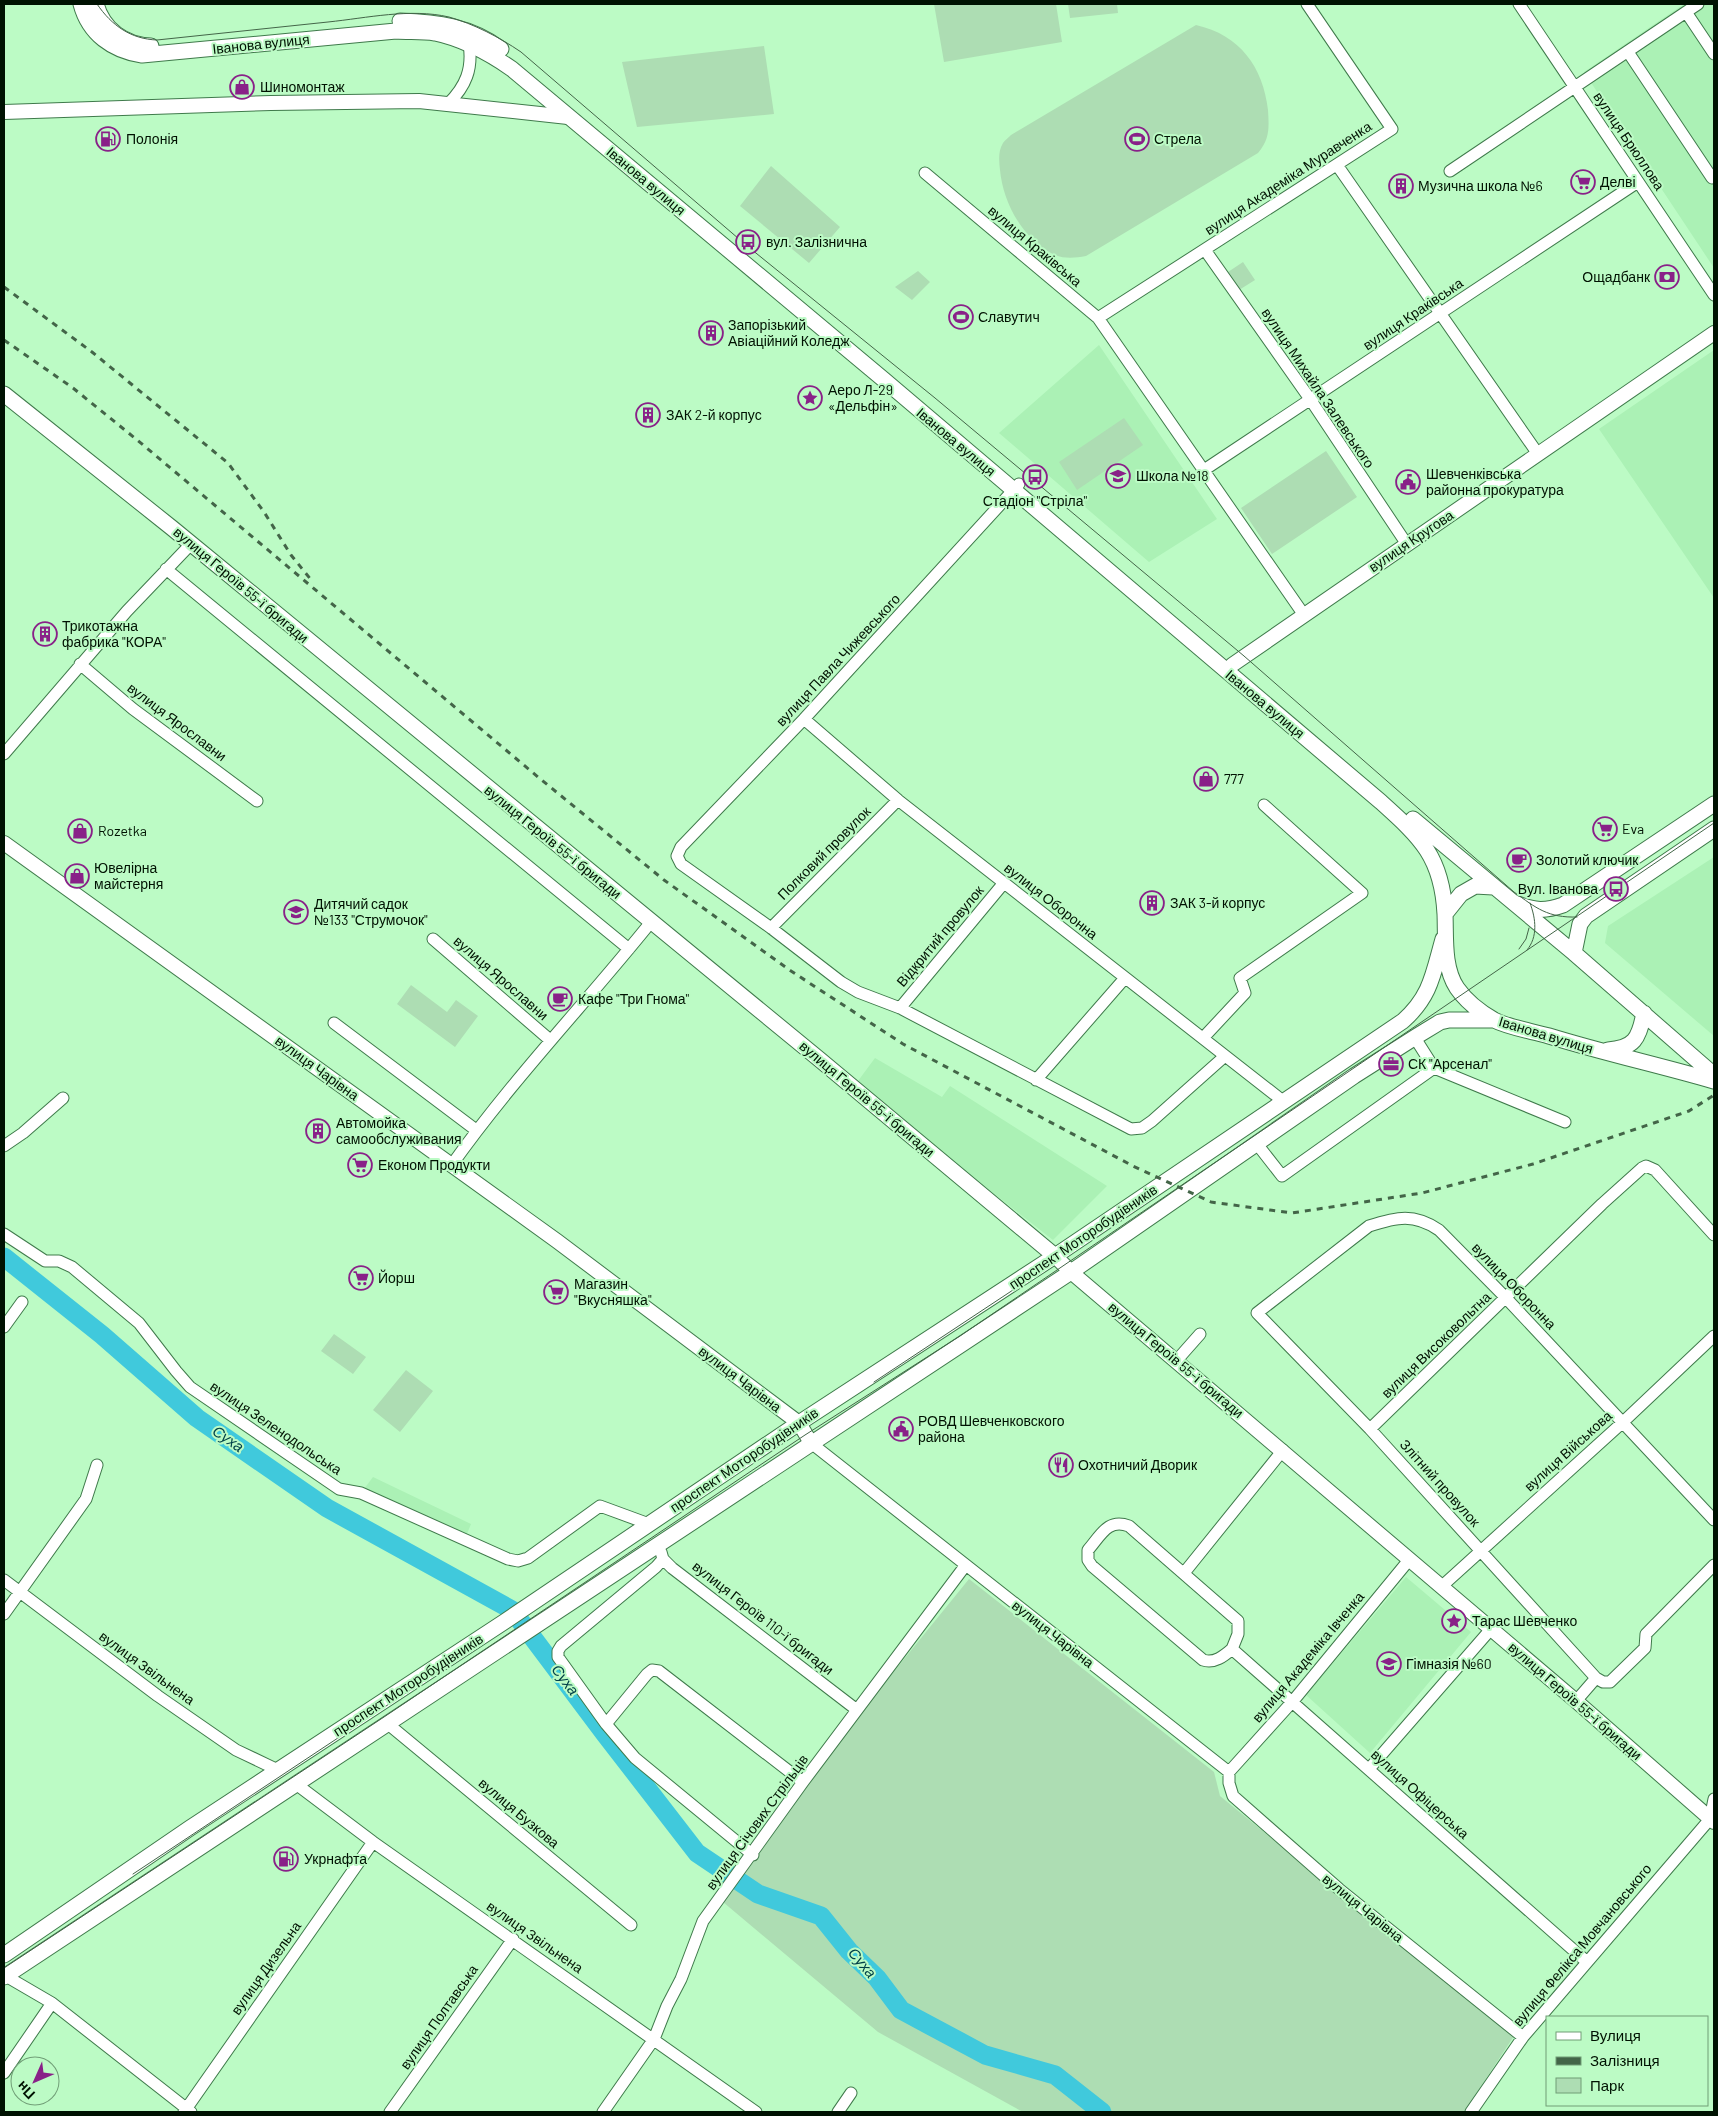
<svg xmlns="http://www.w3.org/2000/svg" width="1718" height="2116" font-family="Barlow,sans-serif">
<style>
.built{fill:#abf1b5}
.green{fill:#adddb3}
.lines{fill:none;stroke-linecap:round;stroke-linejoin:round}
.river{stroke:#40c9dc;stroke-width:19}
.minor-casing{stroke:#3f7a4b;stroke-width:13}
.tertiary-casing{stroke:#3f7a4b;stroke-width:16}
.secondary-casing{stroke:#3f7a4b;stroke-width:17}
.minor{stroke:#fff;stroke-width:11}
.tertiary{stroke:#fff;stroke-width:14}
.secondary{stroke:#fff;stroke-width:15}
.tram{stroke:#436548;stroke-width:1}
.rail{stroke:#436548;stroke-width:3;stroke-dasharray:6 6;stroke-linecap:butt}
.labels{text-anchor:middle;stroke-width:4;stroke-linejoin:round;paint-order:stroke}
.street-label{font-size:14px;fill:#001202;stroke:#bcfbc5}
.poi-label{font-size:14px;fill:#001202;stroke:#bcfbc5;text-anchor:start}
.water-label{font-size:15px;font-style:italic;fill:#004048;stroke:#bcfbc5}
</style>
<rect width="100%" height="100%" fill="#bcfbc5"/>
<!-- built -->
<path class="built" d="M1684 4H1714V268L1584 72Z
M1099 345 1217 519 1149 562 999 433Z
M1714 350V598L1599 429Z
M1714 857V1036L1605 943 1608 926Z
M875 1058 942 1097 950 1086 1107 1186 1053 1240 855 1085Z
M373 1477 471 1524 464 1541 361 1493Z
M1406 1577 1471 1632 1370 1753 1306 1695Z"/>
<!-- green -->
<path class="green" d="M934 4H1056L1062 42 944 62Z
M1068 4H1117L1118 13 1070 18Z
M1196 25C1240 35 1263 67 1268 110 1269 128 1270 139 1258 153L1086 256C1075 258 1065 259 1055 255 1023 240 1003 203 1000 170 999 161 998 151 1003 143 1005 140 1009 137 1011 135Z
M764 46 774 114 637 127 622 62Z
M771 166 840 227 809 263 740 206Z
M1243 262 1255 280 1239 290 1228 272Z
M918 271 930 282 912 300 895 287Z
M1124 418 1143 445 1077 490 1059 462Z
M1326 451 1357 497 1272 554 1241 508Z
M411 985 447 1012 456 1000 478 1016 455 1047 397 1004Z
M334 1334 366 1357 353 1374 321 1351Z
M406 1370 433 1391 400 1432 373 1410Z
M969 1579 1214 1772 1220 1796 1514 2036 1464 2112H1023L878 2032 723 1902 861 1712Z"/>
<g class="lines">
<!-- river -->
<path class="river" d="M4 1257 102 1335 197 1418 327 1508 512 1610 605 1734 697 1853 758 1894 821 1916 849 1951 877 1978 901 2010 985 2055 1055 2075 1102 2112"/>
<!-- minor casing -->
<g class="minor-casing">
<path id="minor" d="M1519 4 1714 295
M1686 12 1698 4
M1628 52 1712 178 1714 176
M448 104C466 86 473 69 469 43
M1337 165 1538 454
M1450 171 1686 12 1714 54
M925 173 1098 318 1304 615
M1205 250 1310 399 1406 543
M1098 318 1392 129 1307 4
M1204 470 1638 182
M1019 484 804 719 681 847 677 856 681 864 771 928 841 982 858 992 900 1008 1131 1129 1142 1128 1152 1121 1225 1056
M166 569 629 949
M80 664 133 709 257 801
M804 719 898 800 1283 1101
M4 754 127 611 191 544
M771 928 898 800
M433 939 550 1040
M900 1008 1003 884
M334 1023 476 1130
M1203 1038 1245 993 1240 978 1362 893 1264 805
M1434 1068 1565 1122
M1036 1080 1125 978
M1257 1144 1282 1176 1434 1068 1415 1038
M4 1146 23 1133 63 1098
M451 1166C512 1080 585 1004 651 922
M4 1234 45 1261H59L72 1267 139 1323 176 1371 190 1387 339 1489 361 1493 508 1559 518 1561 528 1558 600 1506 649 1524
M4 1327 22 1302
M1177 1360 1200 1334
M1370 1429 1602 1204 1642 1168 1646 1166 1655 1170 1714 1235
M811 1443 1229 1772
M661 1552 663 1559 672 1568 857 1710
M663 1559 656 1567 561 1646 558 1651V1657L606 1724 635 1758 753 1855
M1184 1573 1283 1450
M4 1580 158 1696 236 1750 278 1770
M1441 1587 1622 1423 1714 1336
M4 1614 86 1499 97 1465
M1232 1649C1224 1656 1214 1664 1203 1660L1092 1566 1088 1560V1550C1101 1535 1108 1518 1129 1526L1238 1621V1634L1232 1649 1587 1962
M1596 1678 1370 1429 1257 1313 1369 1226C1397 1217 1414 1213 1439 1230L1506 1298 1714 1520
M1576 1701 1596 1678 1603 1682H1610L1645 1648 1646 1634 1714 1565
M388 1724 631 1925
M606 1724 647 1674 652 1670 659 1671 803 1782
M1369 1769 1491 1629
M1229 1772V1783L1233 1796 1339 1889 1523 2037
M1229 1772 1293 1701 1409 1560
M296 1784 373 1842 756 2112
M4 1975 52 2003 191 2112
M4 2073 52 2003
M184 2112 373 1842
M390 2112 513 1939
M603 2112 654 2039 667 2006 681 1979 703 1921 803 1782 965 1566
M838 2112 851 2093
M1471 2112 1523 2037 1710 1819 1714 1799"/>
</g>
<!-- tertiary casing -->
<g class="tertiary-casing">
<path id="tertiary" d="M4 112 271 103 419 101 568 117
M1232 665 1714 333
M4 843 557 1241 799 1423 811 1443
M1055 1256 1071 1272 1576 1701 1714 1822"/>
</g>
<!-- secondary casing -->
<g class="secondary-casing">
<path id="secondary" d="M81 4C89 34 113 51 142 55L396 31C409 32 422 31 435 33 464 39 489 53 512 69L883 379 1381 802C1421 838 1442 857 1445 914 1446 937 1443 967 1457 988 1466 1001 1480 1012 1494 1020 1510 1028 1532 1031 1549 1036 1604 1053 1659 1065 1714 1081
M96 4C103 29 124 45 151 46
M400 21C437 22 470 26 501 49
M4 394 172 528 819 1059 1055 1256
M1413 819 1574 953 1714 1075
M1518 904C1534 911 1546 911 1563 905L1714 804
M1445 914 1461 894 1475 886 1493 887
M1574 953 1580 924 1586 916 1714 829
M1608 1050C1634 1048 1639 1039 1644 1013
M4 1955 190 1828 504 1622 799 1423 1055 1256 1403 1021C1431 996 1433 974 1443 939
M4 1977 1071 1272 1354 1076 1417 1036 1440 1022 1449 1020H1494"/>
</g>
<!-- minor -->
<use href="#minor" class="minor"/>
<!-- tertiary -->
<use href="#tertiary" class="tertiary"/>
<!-- secondary -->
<use href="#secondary" class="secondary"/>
<!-- tram -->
<path class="tram" d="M97 4C112 26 131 39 157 40 214 34 271 28 328 22 367 18 410 8 449 17 474 24 499 37 521 52L746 245 935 398 1244 656 1514 892C1536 908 1548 918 1577 917
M1519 949 1526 939 1529 928
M1527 950C1538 937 1536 919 1530 903
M874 1382 1016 1288
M133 1874 475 1647
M4 1968 384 1717 805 1435 960 1336 1714 823"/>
<!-- rail -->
<path class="rail" d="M4 287 92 352 228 463 264 512 291 555 312 581
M4 340 73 388 136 439 538 777 664 880 791 971 903 1044 1133 1166 1211 1202 1292 1213 1422 1193 1533 1164 1689 1111 1714 1095"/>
</g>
<!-- icons -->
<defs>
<g id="shop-ring" transform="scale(1.25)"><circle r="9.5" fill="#bcfbc5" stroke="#892188" stroke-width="1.5"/><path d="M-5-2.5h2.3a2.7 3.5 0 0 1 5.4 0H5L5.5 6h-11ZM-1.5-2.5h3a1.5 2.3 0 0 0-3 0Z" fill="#892188"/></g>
<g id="fuel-ring" transform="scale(1.25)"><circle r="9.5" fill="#bcfbc5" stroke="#892188" stroke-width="1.5"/><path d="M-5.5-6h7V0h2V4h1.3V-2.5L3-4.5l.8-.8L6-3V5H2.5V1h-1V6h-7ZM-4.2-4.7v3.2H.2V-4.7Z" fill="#892188"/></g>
<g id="stadium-ring" transform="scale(1.25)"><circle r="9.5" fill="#bcfbc5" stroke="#892188" stroke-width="1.5"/><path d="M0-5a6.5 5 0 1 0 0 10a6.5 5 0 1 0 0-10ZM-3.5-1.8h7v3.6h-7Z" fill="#892188"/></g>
<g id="supermarket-ring" transform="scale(1.25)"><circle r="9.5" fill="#bcfbc5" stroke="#892188" stroke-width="1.5"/><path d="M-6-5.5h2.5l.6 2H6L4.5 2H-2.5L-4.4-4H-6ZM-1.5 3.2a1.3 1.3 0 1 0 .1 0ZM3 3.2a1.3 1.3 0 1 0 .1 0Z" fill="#892188"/></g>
<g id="building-ring" transform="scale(1.25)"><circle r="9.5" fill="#bcfbc5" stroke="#892188" stroke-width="1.5"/><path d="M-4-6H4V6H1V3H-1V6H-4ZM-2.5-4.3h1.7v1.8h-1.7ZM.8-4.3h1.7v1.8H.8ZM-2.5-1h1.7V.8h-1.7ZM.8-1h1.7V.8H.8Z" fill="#892188"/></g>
<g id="bus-ring" transform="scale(1.25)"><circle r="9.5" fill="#bcfbc5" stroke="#892188" stroke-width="1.5"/><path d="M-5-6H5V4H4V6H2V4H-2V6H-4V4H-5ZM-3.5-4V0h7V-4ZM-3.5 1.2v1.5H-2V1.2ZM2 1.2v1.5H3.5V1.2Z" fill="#892188"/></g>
<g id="bank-ring" transform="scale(1.25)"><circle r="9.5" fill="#bcfbc5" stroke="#892188" stroke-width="1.5"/><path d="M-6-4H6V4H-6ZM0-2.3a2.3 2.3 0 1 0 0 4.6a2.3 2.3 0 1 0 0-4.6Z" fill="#892188"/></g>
<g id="sight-ring" transform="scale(1.25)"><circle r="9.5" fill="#bcfbc5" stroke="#892188" stroke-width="1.5"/><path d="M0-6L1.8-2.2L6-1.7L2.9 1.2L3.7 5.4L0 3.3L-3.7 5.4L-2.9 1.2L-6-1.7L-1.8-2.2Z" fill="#892188"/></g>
<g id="school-ring" transform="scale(1.25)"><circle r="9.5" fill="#bcfbc5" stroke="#892188" stroke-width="1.5"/><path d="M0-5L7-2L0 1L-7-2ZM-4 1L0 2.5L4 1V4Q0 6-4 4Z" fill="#892188"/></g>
<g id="civic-ring" transform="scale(1.25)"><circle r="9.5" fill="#bcfbc5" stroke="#892188" stroke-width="1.5"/><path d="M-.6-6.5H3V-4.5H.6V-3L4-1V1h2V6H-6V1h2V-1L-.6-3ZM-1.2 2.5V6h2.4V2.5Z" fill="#892188"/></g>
<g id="cafe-ring" transform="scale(1.25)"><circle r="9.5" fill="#bcfbc5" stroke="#892188" stroke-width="1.5"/><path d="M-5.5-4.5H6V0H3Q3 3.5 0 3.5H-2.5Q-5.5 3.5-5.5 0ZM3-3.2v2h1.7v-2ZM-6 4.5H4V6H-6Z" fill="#892188"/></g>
<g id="office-ring" transform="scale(1.25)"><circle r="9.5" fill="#bcfbc5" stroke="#892188" stroke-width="1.5"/><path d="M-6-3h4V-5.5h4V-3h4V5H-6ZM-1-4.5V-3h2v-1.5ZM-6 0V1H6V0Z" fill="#892188"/></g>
<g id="restaurant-ring" transform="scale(1.25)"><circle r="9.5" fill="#bcfbc5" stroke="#892188" stroke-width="1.5"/><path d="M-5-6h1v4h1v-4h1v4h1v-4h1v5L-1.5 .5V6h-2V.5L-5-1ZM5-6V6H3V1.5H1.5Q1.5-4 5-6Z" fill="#892188"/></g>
</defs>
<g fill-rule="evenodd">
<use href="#shop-ring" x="242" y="87"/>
<use href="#fuel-ring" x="108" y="139"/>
<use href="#stadium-ring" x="1137" y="139"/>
<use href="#supermarket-ring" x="1583" y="182"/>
<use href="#building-ring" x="1401" y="186"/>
<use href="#bus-ring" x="748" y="242"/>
<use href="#bank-ring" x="1667" y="277"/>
<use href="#stadium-ring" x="961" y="317"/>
<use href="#building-ring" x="711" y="333"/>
<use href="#sight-ring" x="810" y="398"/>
<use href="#building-ring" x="648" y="415"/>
<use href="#school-ring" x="1118" y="476"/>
<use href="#bus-ring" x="1035" y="477"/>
<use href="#civic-ring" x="1408" y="482"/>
<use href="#building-ring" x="45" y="634"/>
<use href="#shop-ring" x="1206" y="779"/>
<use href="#supermarket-ring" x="1605" y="829"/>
<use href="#shop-ring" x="80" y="831"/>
<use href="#cafe-ring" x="1519" y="860"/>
<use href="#shop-ring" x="77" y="876"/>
<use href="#bus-ring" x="1616" y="889"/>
<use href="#building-ring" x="1152" y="903"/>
<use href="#school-ring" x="296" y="912"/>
<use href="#cafe-ring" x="560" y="999"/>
<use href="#office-ring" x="1391" y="1064"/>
<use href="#building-ring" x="318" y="1131"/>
<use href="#supermarket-ring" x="360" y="1165"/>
<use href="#supermarket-ring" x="361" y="1278"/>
<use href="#supermarket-ring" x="556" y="1292"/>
<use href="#civic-ring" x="901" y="1429"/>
<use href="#restaurant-ring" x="1061" y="1465"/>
<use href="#sight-ring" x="1454" y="1621"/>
<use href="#school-ring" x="1389" y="1664"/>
<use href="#fuel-ring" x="286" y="1859"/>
</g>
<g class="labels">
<!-- street labels -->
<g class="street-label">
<text transform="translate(261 44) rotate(-6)" y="5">Іванова вулиця</text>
<text transform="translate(1629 141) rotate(56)" y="5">вулиця Брюллова</text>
<text transform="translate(1288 178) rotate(-33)" y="5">вулиця Академіка Муравченка</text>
<text transform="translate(646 181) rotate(40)" y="5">Іванова вулиця</text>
<text transform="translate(1035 246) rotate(40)" y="5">вулиця Краківська</text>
<text transform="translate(1413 314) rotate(-34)" y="5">вулиця Краківська</text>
<text transform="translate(1318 388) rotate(56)" y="5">вулиця Михайла Залевського</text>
<text transform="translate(956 442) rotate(40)" y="5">Іванова вулиця</text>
<text transform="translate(1411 541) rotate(-34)" y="5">вулиця Кругова</text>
<text transform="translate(241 585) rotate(40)" y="5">вулиця Героїв 55-ї бригади</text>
<text transform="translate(838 660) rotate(-47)" y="5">вулиця Павла Чижевського</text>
<text transform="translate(1265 704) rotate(40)" y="5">Іванова вулиця</text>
<text transform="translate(177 722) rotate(37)" y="5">вулиця Ярославни</text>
<text transform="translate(553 842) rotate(39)" y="5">вулиця Героїв 55-ї бригади</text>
<text transform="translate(824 853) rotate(-45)" y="5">Полковий провулок</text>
<text transform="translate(1051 901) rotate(38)" y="5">вулиця Оборонна</text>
<text transform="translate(940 936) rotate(-50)" y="5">Відкритий провулок</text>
<text transform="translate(501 978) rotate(41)" y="5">вулиця Ярославни</text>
<text transform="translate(1546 1035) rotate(17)" y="5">Іванова вулиця</text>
<text transform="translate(317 1068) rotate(36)" y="5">вулиця Чарівна</text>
<text transform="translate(867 1099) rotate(40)" y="5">вулиця Героїв 55-ї бригади</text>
<text transform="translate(1083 1237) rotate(-34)" y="5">проспект Моторобудівників</text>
<text transform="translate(1514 1286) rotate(46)" y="5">вулиця Оборонна</text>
<text transform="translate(1436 1345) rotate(-44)" y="5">вулиця Високовольтна</text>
<text transform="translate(1176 1360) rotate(40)" y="5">вулиця Героїв 55-ї бригади</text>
<text transform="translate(740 1379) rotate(37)" y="5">вулиця Чарівна</text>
<text transform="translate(276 1428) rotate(34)" y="5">вулиця Зеленодольська</text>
<text transform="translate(1568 1451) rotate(-42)" y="5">вулиця Військова</text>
<text transform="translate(744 1460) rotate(-34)" y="5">проспект Моторобудівників</text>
<text transform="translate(1440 1483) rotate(48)" y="5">Злітний провулок</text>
<text transform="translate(763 1618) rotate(38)" y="5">вулиця Героїв 110-ї бригади</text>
<text transform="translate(1053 1634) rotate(38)" y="5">вулиця Чарівна</text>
<text transform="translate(1308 1657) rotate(-50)" y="5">вулиця Академіка Івченка</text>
<text transform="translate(147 1668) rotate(36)" y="5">вулиця Звільнена</text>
<text transform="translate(408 1685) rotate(-33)" y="5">проспект Моторобудівників</text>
<text transform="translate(1575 1701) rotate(41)" y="5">вулиця Героїв 55-ї бригади</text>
<text transform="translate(1420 1794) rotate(42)" y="5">вулиця Офіцерська</text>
<text transform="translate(519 1813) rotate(40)" y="5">вулиця Бузкова</text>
<text transform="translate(757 1822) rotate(-54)" y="5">вулиця Січових Стрільців</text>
<text transform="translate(1363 1908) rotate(39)" y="5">вулиця Чарівна</text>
<text transform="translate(535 1937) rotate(35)" y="5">вулиця Звільнена</text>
<text transform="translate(1582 1945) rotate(-50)" y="5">вулиця Фелікса Мовчановського</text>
<text transform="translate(266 1968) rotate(-55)" y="5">вулиця Дизельна</text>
<text transform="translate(439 2017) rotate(-55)" y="5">вулиця Полтавська</text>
</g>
<!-- poi labels -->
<g class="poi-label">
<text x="260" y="92">Шиномонтаж</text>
<text x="126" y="144">Полонія</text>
<text x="1154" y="144">Стрела</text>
<text x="1600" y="187">Делві</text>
<text x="1418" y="191">Музична школа №6</text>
<text x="766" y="247">вул. Залізнична</text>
<text x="1650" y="282" text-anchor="end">Ощадбанк</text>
<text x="978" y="322">Славутич</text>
<text x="728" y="330">Запорізький<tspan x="728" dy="16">Авіаційний Коледж</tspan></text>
<text x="828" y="395">Аеро Л-29<tspan x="828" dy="16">«Дельфін»</tspan></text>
<text x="666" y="420">ЗАК 2-й корпус</text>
<text x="1426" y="479">Шевченківська<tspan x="1426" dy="16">районна прокуратура</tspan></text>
<text x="1136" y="481">Школа №18</text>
<text x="1035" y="506" text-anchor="middle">Стадіон "Стріла"</text>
<text x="62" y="631">Трикотажна<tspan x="62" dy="16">фабрика "КОРА"</tspan></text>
<text x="1224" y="784">777</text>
<text x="1622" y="834">Eva</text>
<text x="98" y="836">Rozetka</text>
<text x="1536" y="865">Золотий ключик</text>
<text x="94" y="873">Ювелірна<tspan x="94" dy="16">майстерня</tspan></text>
<text x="1598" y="894" text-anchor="end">Вул. Іванова</text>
<text x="1170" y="908">ЗАК 3-й корпус</text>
<text x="314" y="909">Дитячий садок<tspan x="314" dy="16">№133 "Струмочок"</tspan></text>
<text x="578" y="1004">Кафе "Три Гнома"</text>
<text x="1408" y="1069">СК "Арсенал"</text>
<text x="336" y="1128">Автомойка<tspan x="336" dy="16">самообслуживания</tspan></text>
<text x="378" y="1170">Економ Продукти</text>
<text x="378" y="1283">Йорш</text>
<text x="574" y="1289">Магазин<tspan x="574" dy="16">"Вкусняшка"</tspan></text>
<text x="918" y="1426">РОВД Шевченковского<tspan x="918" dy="16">района</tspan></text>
<text x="1078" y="1470">Охотничий Дворик</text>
<text x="1472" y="1626">Тарас Шевченко</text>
<text x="1406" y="1669">Гімназія №60</text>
<text x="304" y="1864">Укрнафта</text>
</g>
<!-- water labels -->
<g class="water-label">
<text transform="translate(228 1439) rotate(35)" y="5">Суха</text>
<text transform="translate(565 1680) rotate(53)" y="5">Суха</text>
<text transform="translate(862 1963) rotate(50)" y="5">Суха</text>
</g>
</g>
<!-- border -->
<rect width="1718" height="2116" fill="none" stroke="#001202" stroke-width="10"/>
<!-- legend -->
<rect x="1546" y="2016" width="162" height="90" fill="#bcfbc5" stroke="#719e77"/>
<rect x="1556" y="2032" width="25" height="8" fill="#ffffff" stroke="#719e77"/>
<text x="1590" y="2041" font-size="15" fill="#001202">Вулиця</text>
<rect x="1556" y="2057" width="25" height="8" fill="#436548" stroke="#719e77"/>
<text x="1590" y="2066" font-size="15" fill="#001202">Залізниця</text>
<rect x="1556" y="2078" width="25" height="15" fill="#adddb3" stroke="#719e77"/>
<text x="1590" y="2091" font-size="15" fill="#001202">Парк</text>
<!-- north arrow -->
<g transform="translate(35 2081) rotate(225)"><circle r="24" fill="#bcfbc5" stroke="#719e77"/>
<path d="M0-4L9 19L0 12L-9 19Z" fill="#892188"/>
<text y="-8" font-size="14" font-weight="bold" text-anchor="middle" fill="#001202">Пн</text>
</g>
</svg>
